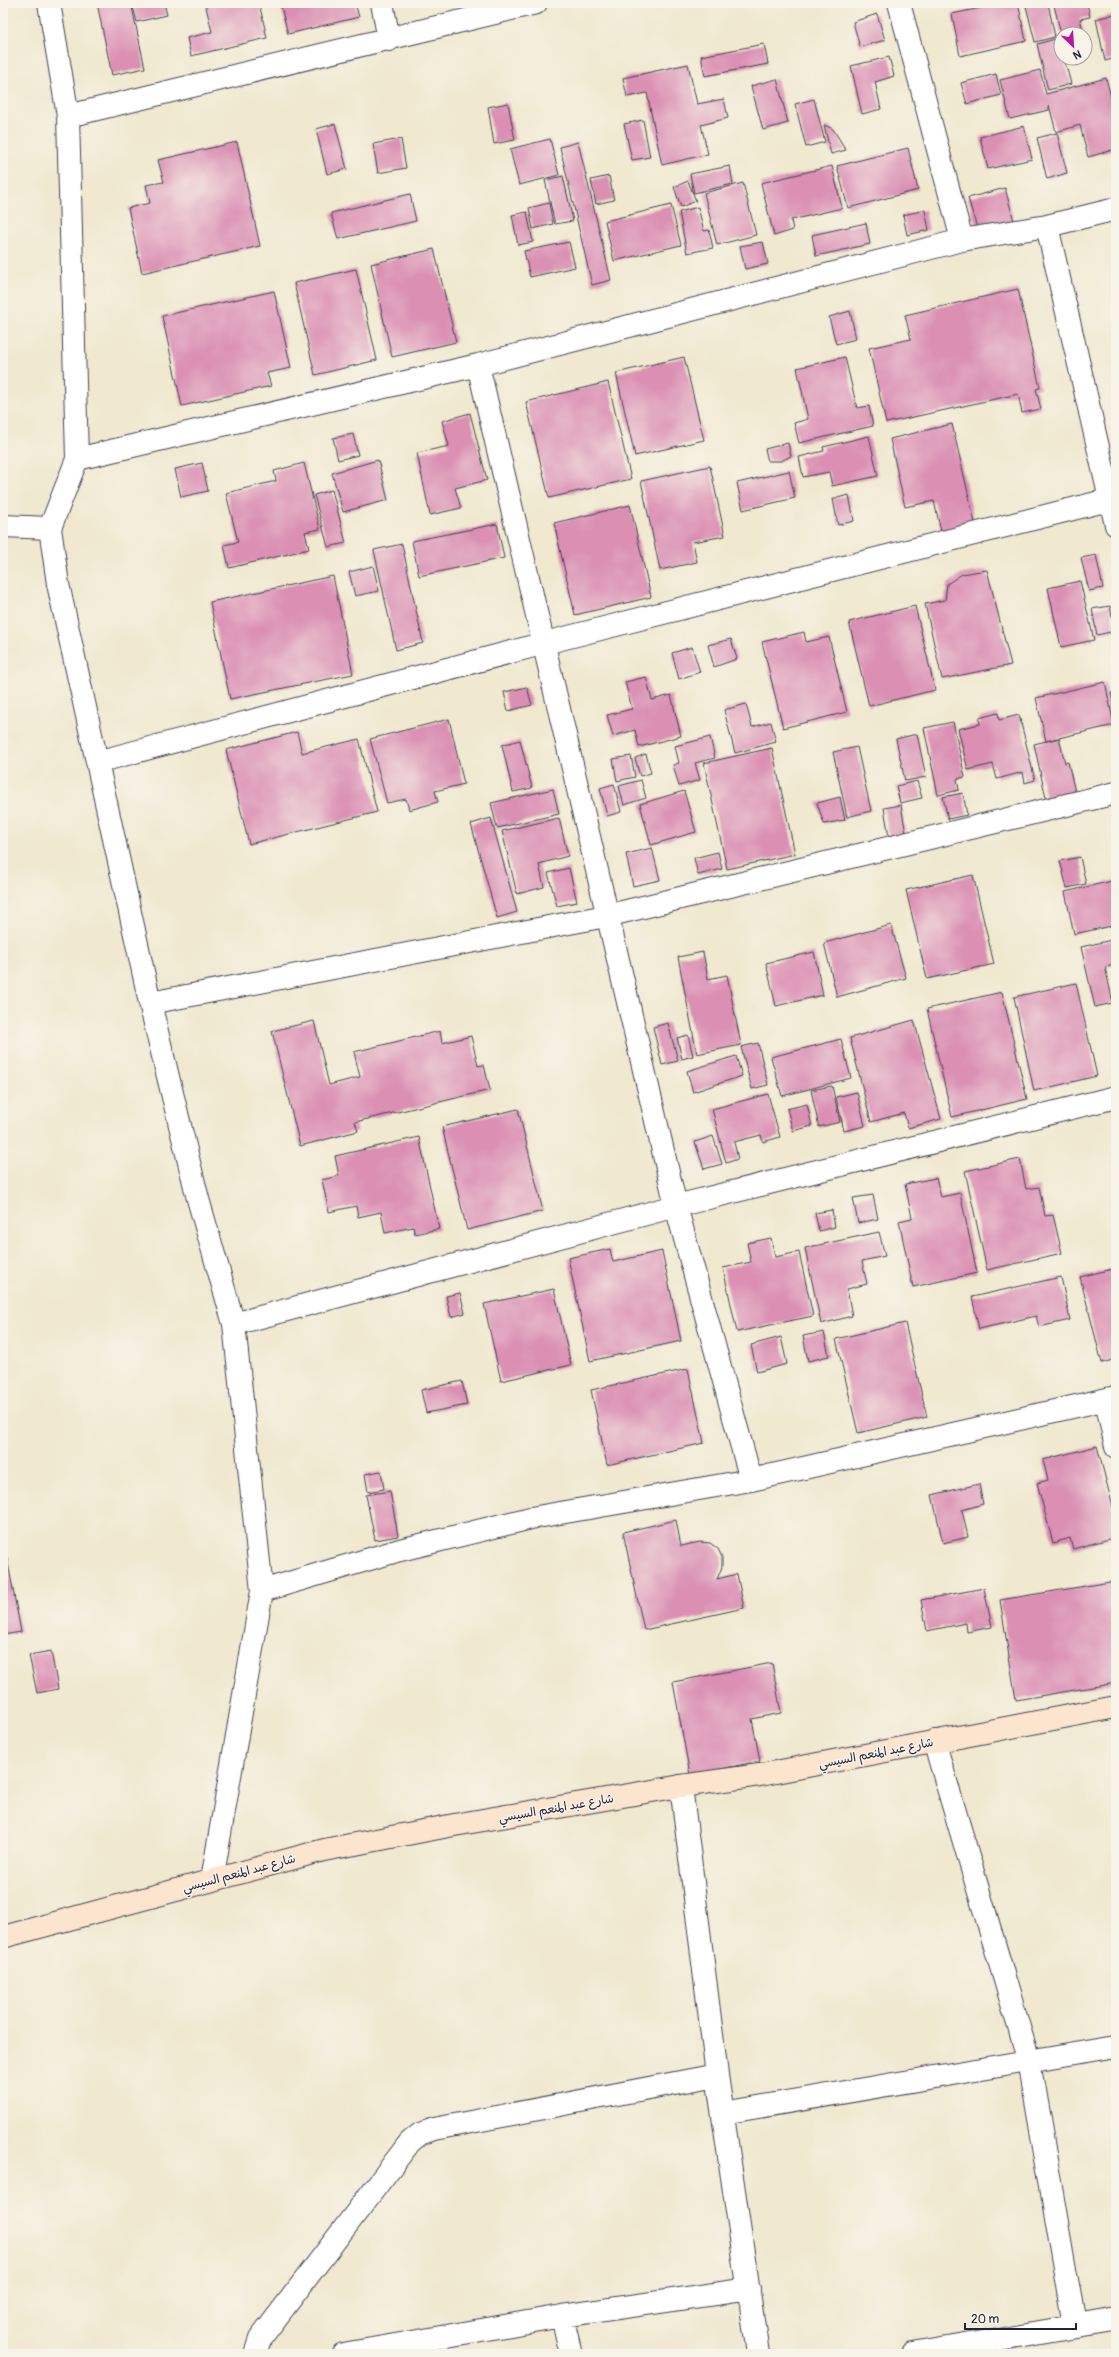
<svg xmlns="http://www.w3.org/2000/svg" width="1119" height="2357" font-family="Pangolin,'Playpen Sans Arabic',sans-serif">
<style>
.building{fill:#da8fb3}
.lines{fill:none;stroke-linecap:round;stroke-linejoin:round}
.street-casing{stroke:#414051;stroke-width:24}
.secondary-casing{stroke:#414051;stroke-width:24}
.street{stroke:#fff;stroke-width:22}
.secondary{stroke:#fbe5cf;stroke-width:22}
.labels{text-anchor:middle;stroke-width:3;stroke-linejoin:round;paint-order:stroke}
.street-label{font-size:12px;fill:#22223b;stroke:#f7f3e8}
</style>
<rect width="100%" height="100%" fill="#f7f3e8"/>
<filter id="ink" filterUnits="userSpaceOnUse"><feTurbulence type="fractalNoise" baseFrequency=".025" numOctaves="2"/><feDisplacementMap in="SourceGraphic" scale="8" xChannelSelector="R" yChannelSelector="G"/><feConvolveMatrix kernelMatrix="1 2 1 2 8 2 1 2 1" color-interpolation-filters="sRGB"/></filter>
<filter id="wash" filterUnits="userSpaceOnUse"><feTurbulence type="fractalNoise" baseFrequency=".012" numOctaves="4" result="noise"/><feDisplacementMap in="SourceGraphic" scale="16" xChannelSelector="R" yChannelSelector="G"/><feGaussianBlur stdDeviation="0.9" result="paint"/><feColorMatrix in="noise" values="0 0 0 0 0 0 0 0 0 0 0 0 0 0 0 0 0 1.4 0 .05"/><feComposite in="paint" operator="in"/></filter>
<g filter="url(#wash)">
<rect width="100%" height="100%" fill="#f0e8cf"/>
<g id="blocks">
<!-- building -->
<path class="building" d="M97 3H131L145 68 112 75Z
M132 3H164L167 15 137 22Z
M205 3H259L267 38 191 56 187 38 212 32Z
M280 3H355L359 17 288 34Z
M1005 3H1018L1026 41 960 56 952 14Z
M1039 3H1048L1055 37 1035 42 1026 6Z
M1063 3H1087L1090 17 1080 19 1084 34H1061L1054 5Z
M877 14 885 40 860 47 853 22Z
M1115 14 1116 58 1105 61 1096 19Z
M1059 38 1061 58H1064L1071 84 1048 90 1037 44Z
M764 44 768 64 705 76 701 56Z
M889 57 894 76 875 82 881 109 862 114 851 66Z
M688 64 697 104 724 99 728 118 701 125 708 154 662 165 647 93 627 97 623 78Z
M1040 70 1046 94 1106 78 1114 109H1116V149L1088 157 1080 125 1056 132 1049 105V110L1010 119 1000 80Z
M996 74 1001 95 967 104 961 83Z
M777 79 788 123 763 130 751 86Z
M814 99 825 142 806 147 795 104Z
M508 103 515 140 494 144 488 107Z
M643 120 650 157 632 160 624 124Z
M335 124 347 169 327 174 316 129Z
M824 125 833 129 846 150 831 154Z
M1024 126 1032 159 988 169 980 137Z
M1057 133 1067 173 1047 179 1037 138Z
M401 139 406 168 378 173 373 144Z
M550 139 559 175 519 185 510 149Z
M237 142 260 246 142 273 128 208 150 203 146 185 164 182 158 160Z
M578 142 611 280 592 285 560 147Z
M908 148 918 190 848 208 837 166Z
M730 166 733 184 694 193 690 174Z
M832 166 842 208 791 220 793 230 774 236 761 183Z
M563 176 573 221 555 224 545 180Z
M609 176 614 200 596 204 591 180Z
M688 181 696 201 681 207 674 187Z
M743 183 756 235 717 245 704 193Z
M1005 188 1014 221 978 231 968 198Z
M410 194 416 221 338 239 331 213Z
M549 203 553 224 533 229 529 208Z
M671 205 681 245 614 261 605 221Z
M698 207 704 231 709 230 713 248 687 253 679 212Z
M925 210 929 230 907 235 903 215Z
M527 212 533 242 518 245 512 215Z
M866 223 870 244 816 256 812 235Z
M569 242 575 267 530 277 524 251Z
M763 242 768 264 745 269 740 246Z
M434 249 456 342 392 357 371 264Z
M356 269 377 360 315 375 294 283Z
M1018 289 1040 388 1036 389 1041 409 1022 413 1018 394 886 423 869 348 911 339 905 315Z
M274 291 291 368 267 373 271 386 182 406 162 316Z
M850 311 856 339 836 344 829 317Z
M684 357 704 440 635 456 616 373Z
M845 357 857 408 869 406 873 426 799 443 794 423 808 419 797 368Z
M608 382 631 479 549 498 526 402Z
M3 407 6 426 3 427Z
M470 413 487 480 455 488 461 508 430 515 417 453 449 446 442 421Z
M952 424 975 523 941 531 934 501 905 507 890 439Z
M353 434 358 455 338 460 333 438Z
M869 436 878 476 832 486 829 472 803 477 799 457 824 451 823 447Z
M788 443 791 456 781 461H768L765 449Z
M378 460 388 500 343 512 332 473Z
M202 463 208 491 181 497 175 469Z
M304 463 320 529 305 532 309 549 229 568 224 545 238 542 226 493 276 481 274 471Z
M710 466 725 536 693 542 697 562 660 570 641 481Z
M789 471 795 498 743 510 737 483Z
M332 490 346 543 328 547 314 495Z
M849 495 854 521 838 525 833 499Z
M630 505 651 597 575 615 554 523Z
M497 524 504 558 419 576 412 541Z
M402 544 423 643 396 650 374 550Z
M1096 555 1103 588 1089 591 1081 558Z
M373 566 379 591 355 596 349 572Z
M987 570 1011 665 942 679 925 604 945 600 947 584 962 574Z
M333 576 353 674 230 699 210 602Z
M1080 581 1094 640 1061 647 1048 588Z
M915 606 935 690 869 706 849 622Z
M1110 606 1115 631 1097 635 1092 609Z
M804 632 806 642 829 637 847 712 783 728 762 642Z
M731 639 737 659 714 667 708 645Z
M692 647 700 672 679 679 672 653Z
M646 677 652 700 671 695 681 736 639 747 635 730 613 736 607 715 632 709 625 682Z
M1105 682 1114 725 1046 741 1036 698Z
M527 687 532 705 508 711 504 692Z
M1116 692V711H1115L1111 693Z
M746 704 752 727 771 722 776 742 735 753 724 710Z
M998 713 999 720 1019 715 1035 780 1025 783 1023 772 997 779 993 764 968 770 958 729 980 724 979 718Z
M449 719 464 784 435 791 438 802 409 810 406 799 387 803 370 739Z
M953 722 965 777 957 779 959 790 938 795 924 728Z
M297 732 302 753 359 739 377 812 249 844 226 750Z
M917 734 926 777 905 781 896 739Z
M710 737 715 758 695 763 700 780 679 786 673 765 679 763 675 746Z
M1059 738 1065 763 1068 762 1077 801 1048 807 1034 744Z
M520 740 532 788 513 792 502 745Z
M857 747 871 811 847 817 833 752Z
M772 748 795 854 727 869 704 763Z
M646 754 651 773 640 776 635 758Z
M631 756 635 777 617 781 613 759Z
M641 780 646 798 624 805 619 786Z
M917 781 922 798 900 803 896 786Z
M614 784 621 812 607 816 600 788Z
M553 789 559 814 497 828 491 803Z
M684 791 696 832 651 845 640 804Z
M963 793 967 815 948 819 943 797Z
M840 797 845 820 824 824 817 803Z
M901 805 906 834 889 837 884 808Z
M491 818 517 912 497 918 471 824Z
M559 818 568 856 539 864 544 887 517 894 502 831Z
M652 848 660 880 633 886 626 854Z
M718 852 722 869 698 875 694 858Z
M1080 857 1086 884 1067 888 1060 861Z
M569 868 577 902 557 906 548 873Z
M973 875 994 964 927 979 906 890Z
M1116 880V925L1074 934 1065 892Z
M891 925 906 978 837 997 824 943Z
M1116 939V965L1105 967 1113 1003 1095 1007 1081 947Z
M703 952 708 979 727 975 741 1045 697 1054 678 957Z
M814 952 823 995 776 1006 766 963Z
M1076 983 1097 1076 1034 1091 1014 997Z
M1002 992 1027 1099 952 1117 927 1009Z
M914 1020 941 1119 908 1128 904 1113 871 1122 850 1038Z
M314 1021 329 1085 360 1077 354 1052 440 1031 442 1043 471 1036 478 1066 484 1065 490 1090 355 1122 358 1131 300 1146 272 1031Z
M668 1023 678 1061 662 1065 653 1027Z
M688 1035 693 1056 682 1059 677 1038Z
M841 1039 851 1078 782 1096 771 1057Z
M758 1043 768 1085 752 1089 741 1047Z
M736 1056 742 1076 693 1092 687 1071Z
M832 1086 840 1122 819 1127 811 1090Z
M857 1092 865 1126 844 1131 836 1097Z
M768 1094 780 1137 763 1142 761 1135 734 1142 738 1159 726 1163 712 1109Z
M807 1104 812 1126 793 1131 787 1109Z
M518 1109 543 1211 467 1230 442 1127Z
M713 1136 722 1164 704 1169 695 1142Z
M419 1137 439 1229 415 1234 413 1227 385 1233 381 1212 358 1217 356 1206 329 1212 322 1180 339 1176 335 1156Z
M1020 1159 1026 1189 1039 1187 1045 1216 1053 1215 1062 1253 987 1270 965 1171Z
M936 1178 941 1197 960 1193 977 1273 913 1287 899 1221 912 1218 905 1184Z
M873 1195 878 1219 858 1223 853 1198Z
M832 1210 835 1227 819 1231 815 1213Z
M879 1232 885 1256 862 1261 867 1284 847 1289 852 1316 821 1324 805 1248Z
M771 1238 775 1257 799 1252 813 1316 737 1332 723 1268 751 1262 747 1243Z
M610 1249 613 1262 662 1251 681 1341 590 1361 568 1258Z
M1116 1268V1359L1102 1363 1080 1277Z
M1061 1277 1070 1320 1039 1327 1036 1316 979 1329 972 1297Z
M554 1289 571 1365 501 1381 484 1304Z
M460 1293 465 1313 451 1317 446 1296Z
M905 1323 927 1417 858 1433 836 1339Z
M824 1332 829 1356 808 1361 803 1336Z
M781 1337 787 1364 757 1372 751 1345Z
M688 1369 704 1443 607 1465 591 1390Z
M462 1381 467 1405 426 1413 421 1390Z
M1097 1446 1116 1519V1537L1073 1549 1070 1538 1053 1543 1037 1483 1048 1480 1043 1460Z
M381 1471 384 1489 368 1492 365 1474Z
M979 1484 983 1504 962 1510 968 1537 943 1543 932 1495Z
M390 1491 398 1536 375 1540 366 1495Z
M676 1520 681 1546 700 1542 710 1543 718 1549 722 1557V1567L717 1579 737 1574 744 1608 644 1630 623 1532Z
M5 1547 21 1632 3 1635V1548Z
M1116 1581V1683L1016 1700 1000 1600Z
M984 1588 992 1627 967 1632 966 1623 927 1631 921 1600Z
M51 1651 58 1689 37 1693 29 1655Z
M772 1663 781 1713 752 1719 760 1761 690 1775 673 1682Z"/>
</g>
</g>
<g filter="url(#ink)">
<use href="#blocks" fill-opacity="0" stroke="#414051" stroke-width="1"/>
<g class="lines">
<!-- street casing -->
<g class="street-casing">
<path id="street" d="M49 3 68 116 77 459 50 528 58 584 150 1003 198 1199 234 1324 262 1591 212 1880
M382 3 389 40
M899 3 962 240
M68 116 536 3
M1047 226 1116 525
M478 365 676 1206 751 1480
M77 459 478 365 962 240 1047 226 1116 209
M3 526 50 528
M97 762 545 643 1116 498
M150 1003 606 916 1116 793
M234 1324 676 1206 1116 1097
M1106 1400 1116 1447
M262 1591 400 1550 531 1518 751 1480 1116 1397
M934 1741 1029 2061 1075 2326
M681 1786 717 2075 758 2354
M723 2113 1116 2046
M562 2316 571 2354
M255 2354 260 2339 410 2142 420 2134 434 2129 717 2075
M343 2354 562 2316 749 2289
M912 2354 1116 2319"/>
</g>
<!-- secondary casing -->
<g class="secondary-casing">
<path id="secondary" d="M3 1937 324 1850 454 1825 681 1786 760 1775 1116 1707"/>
</g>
<!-- street -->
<use href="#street" class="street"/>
<!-- secondary -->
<use href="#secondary" class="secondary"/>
</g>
</g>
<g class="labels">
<!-- street labels -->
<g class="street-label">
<text transform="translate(876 1753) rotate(-11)" y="4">شارع عبد المنعم السيسي</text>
<text transform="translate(556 1808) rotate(-10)" y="4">شارع عبد المنعم السيسي</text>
<text transform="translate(239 1873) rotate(-15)" y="4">شارع عبد المنعم السيسي</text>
</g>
</g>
<!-- margin -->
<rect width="1119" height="2357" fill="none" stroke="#f7f3e8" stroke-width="16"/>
<!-- north arrow -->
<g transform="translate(1073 46) rotate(155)"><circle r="19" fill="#f7f3e8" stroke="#a29fa3"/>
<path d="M0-3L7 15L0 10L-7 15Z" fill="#b5179e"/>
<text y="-6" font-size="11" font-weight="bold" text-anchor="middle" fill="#22223b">N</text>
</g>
<!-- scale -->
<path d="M965 2323v6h111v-6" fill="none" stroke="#22223b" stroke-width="2"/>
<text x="971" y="2323" font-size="12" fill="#22223b" stroke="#f7f3e8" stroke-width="3" paint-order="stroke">20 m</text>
</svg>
